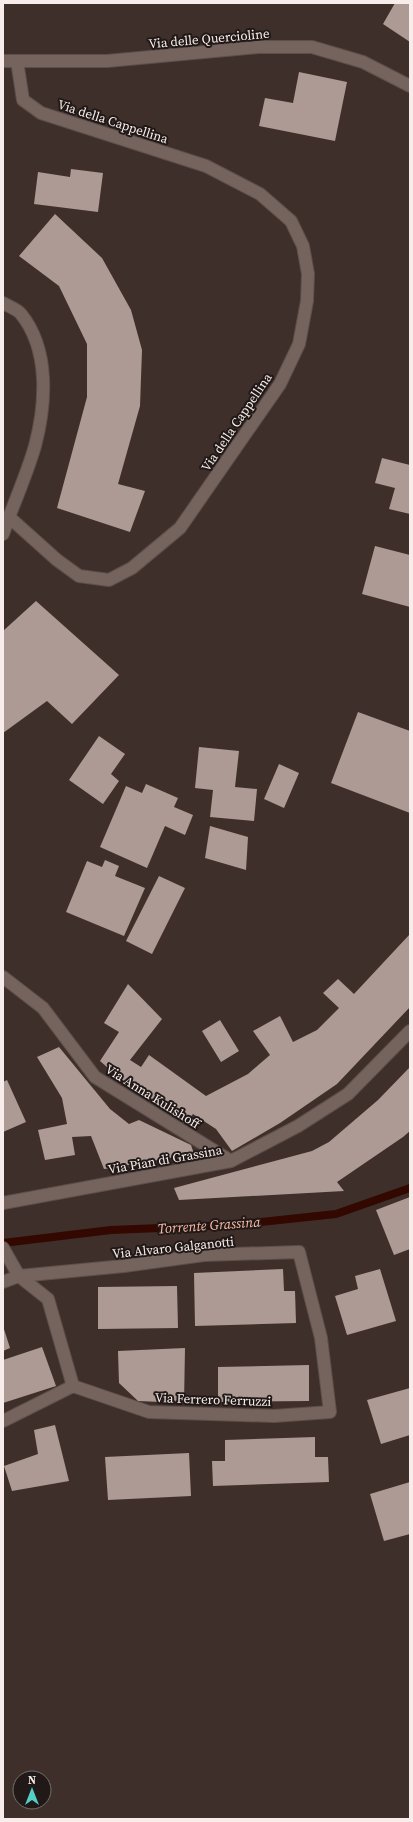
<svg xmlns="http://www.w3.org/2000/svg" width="413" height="1822" font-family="'Source Serif 4',serif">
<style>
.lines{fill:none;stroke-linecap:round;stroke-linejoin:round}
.stream{stroke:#320800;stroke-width:8}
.building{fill:#ae9a94}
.minor-casing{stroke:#5c4f4b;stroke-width:14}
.minor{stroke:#75635e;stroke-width:12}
.labels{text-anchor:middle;stroke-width:4;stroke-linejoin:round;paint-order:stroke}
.street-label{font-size:13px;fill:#f8edea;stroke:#201917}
.water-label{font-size:14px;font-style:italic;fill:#fdbba7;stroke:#201917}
</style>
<rect width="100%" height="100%" fill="#3f2f2a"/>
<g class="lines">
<!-- stream -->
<path class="stream" d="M3 1243 111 1230 233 1225 336 1214 410 1188"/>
</g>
<!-- building -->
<path class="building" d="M395 3H410V42L383 24Z
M299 72 347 82 335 141 259 126 265 98 293 103Z
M71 169 103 173 98 212 34 204 38 172 70 177Z
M55 214 102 258 131 310 142 350 140 406 118 484 145 491 130 532 57 508 87 397V344L59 286 19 256Z
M382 458 410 465V514L389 509 395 488 375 483Z
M375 546 410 555V607L362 594Z
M36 601 119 675 72 724 47 701 3 733V631Z
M358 712 410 731V813L331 783Z
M99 736 125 754 111 774 119 781 103 804 69 780Z
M199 747 239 751 235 787 257 789 254 821 210 817 213 790 195 788Z
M279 764 299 773 284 808 264 799Z
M146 784 178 798 174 807 193 815 185 835 165 826 147 868 100 847 126 786 142 793Z
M210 826 248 837 246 870 205 858Z
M105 860 119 866 115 876 145 888 124 936 66 912 87 861 102 867Z
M159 876 185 888 152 954 126 941Z
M410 934V1007L337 1084 280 1123 232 1151 216 1129 193 1114 185 1124 127 1084 100 1061 119 1032 104 1023 128 984 162 1019 130 1060 141 1067 149 1055 206 1096 248 1074 270 1055 253 1031 280 1016 293 1042 317 1030 339 1008 323 993 338 979 354 994Z
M220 1020 239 1051 221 1062 202 1031Z
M59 1047 110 1109 129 1124 139 1120 191 1145 194 1154 104 1169 91 1136 72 1137 75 1155 45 1160 38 1130 67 1124 62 1098 37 1057Z
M410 1067V1131L403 1137 337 1182 344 1191 179 1200 174 1188 312 1151 329 1142 378 1100Z
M7 1080 26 1122 3 1132V1082Z
M410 1197V1249L394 1255 376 1210Z
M283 1269 284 1291H295L296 1323 195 1326 194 1273Z
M380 1269 396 1321 347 1335 335 1296 358 1289 355 1276Z
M177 1286 178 1328 98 1329V1287Z
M3 1326 10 1348 3 1351Z
M42 1347 56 1386 3 1403V1360Z
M185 1348 184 1403 138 1401 119 1383 118 1351Z
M309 1365V1401L218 1402V1367Z
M410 1388V1435L381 1444 367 1400Z
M55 1425 69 1481 12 1491 4 1466 38 1454 34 1430Z
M315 1437V1457H328L329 1482 213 1486 212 1461H225V1440Z
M189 1453 191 1496 108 1500 105 1457Z
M410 1482V1534L384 1541 370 1494Z"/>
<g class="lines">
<!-- minor casing -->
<g class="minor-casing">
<path id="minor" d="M3 61H107L258 47H312L363 62 410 86
M3 303C8 306 17 309 21 314 50 350 46 404 35 446 28 470 18 494 9 517L57 560 79 576 109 580 132 568 180 528 280 384 299 344 307 301 308 274 303 246 291 221 260 194 206 166 41 113 23 100 17 61
M3 534 9 517
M3 977 43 1008 95 1077 231 1161
M3 1203 231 1161 298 1126 348 1094 410 1031
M3 1248 19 1276 48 1299 73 1386 149 1412 274 1416 330 1412 321 1338 299 1252 204 1255 124 1266 19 1276 3 1282
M3 1421 73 1386"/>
</g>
<!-- minor -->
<use href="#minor" class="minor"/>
</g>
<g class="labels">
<!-- street labels -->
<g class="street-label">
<text transform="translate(209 38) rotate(-5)" y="5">Via delle Quercioline</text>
<text transform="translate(113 121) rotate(18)" y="5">Via della Cappellina</text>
<text transform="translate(236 422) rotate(-56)" y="5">Via della Cappellina</text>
<text transform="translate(153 1096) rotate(32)" y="5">Via Anna Kulishoff</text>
<text transform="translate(165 1159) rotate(-10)" y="5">Via Pian di Grassina</text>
<text transform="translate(173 1247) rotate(-6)" y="5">Via Alvaro Galganotti</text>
<text transform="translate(213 1399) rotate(2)" y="5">Via Ferrero Ferruzzi</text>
</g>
<!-- water labels -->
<g class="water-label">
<text transform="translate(209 1225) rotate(-4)" y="5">Torrente Grassina</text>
</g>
</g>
<!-- border -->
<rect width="413" height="1822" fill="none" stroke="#f8edea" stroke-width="8"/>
<!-- north arrow -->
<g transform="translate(32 1790)"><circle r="19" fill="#201917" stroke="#766e6b"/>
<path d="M0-3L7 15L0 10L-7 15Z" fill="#56cec3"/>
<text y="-6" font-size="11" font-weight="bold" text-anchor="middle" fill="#f8edea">N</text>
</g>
</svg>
